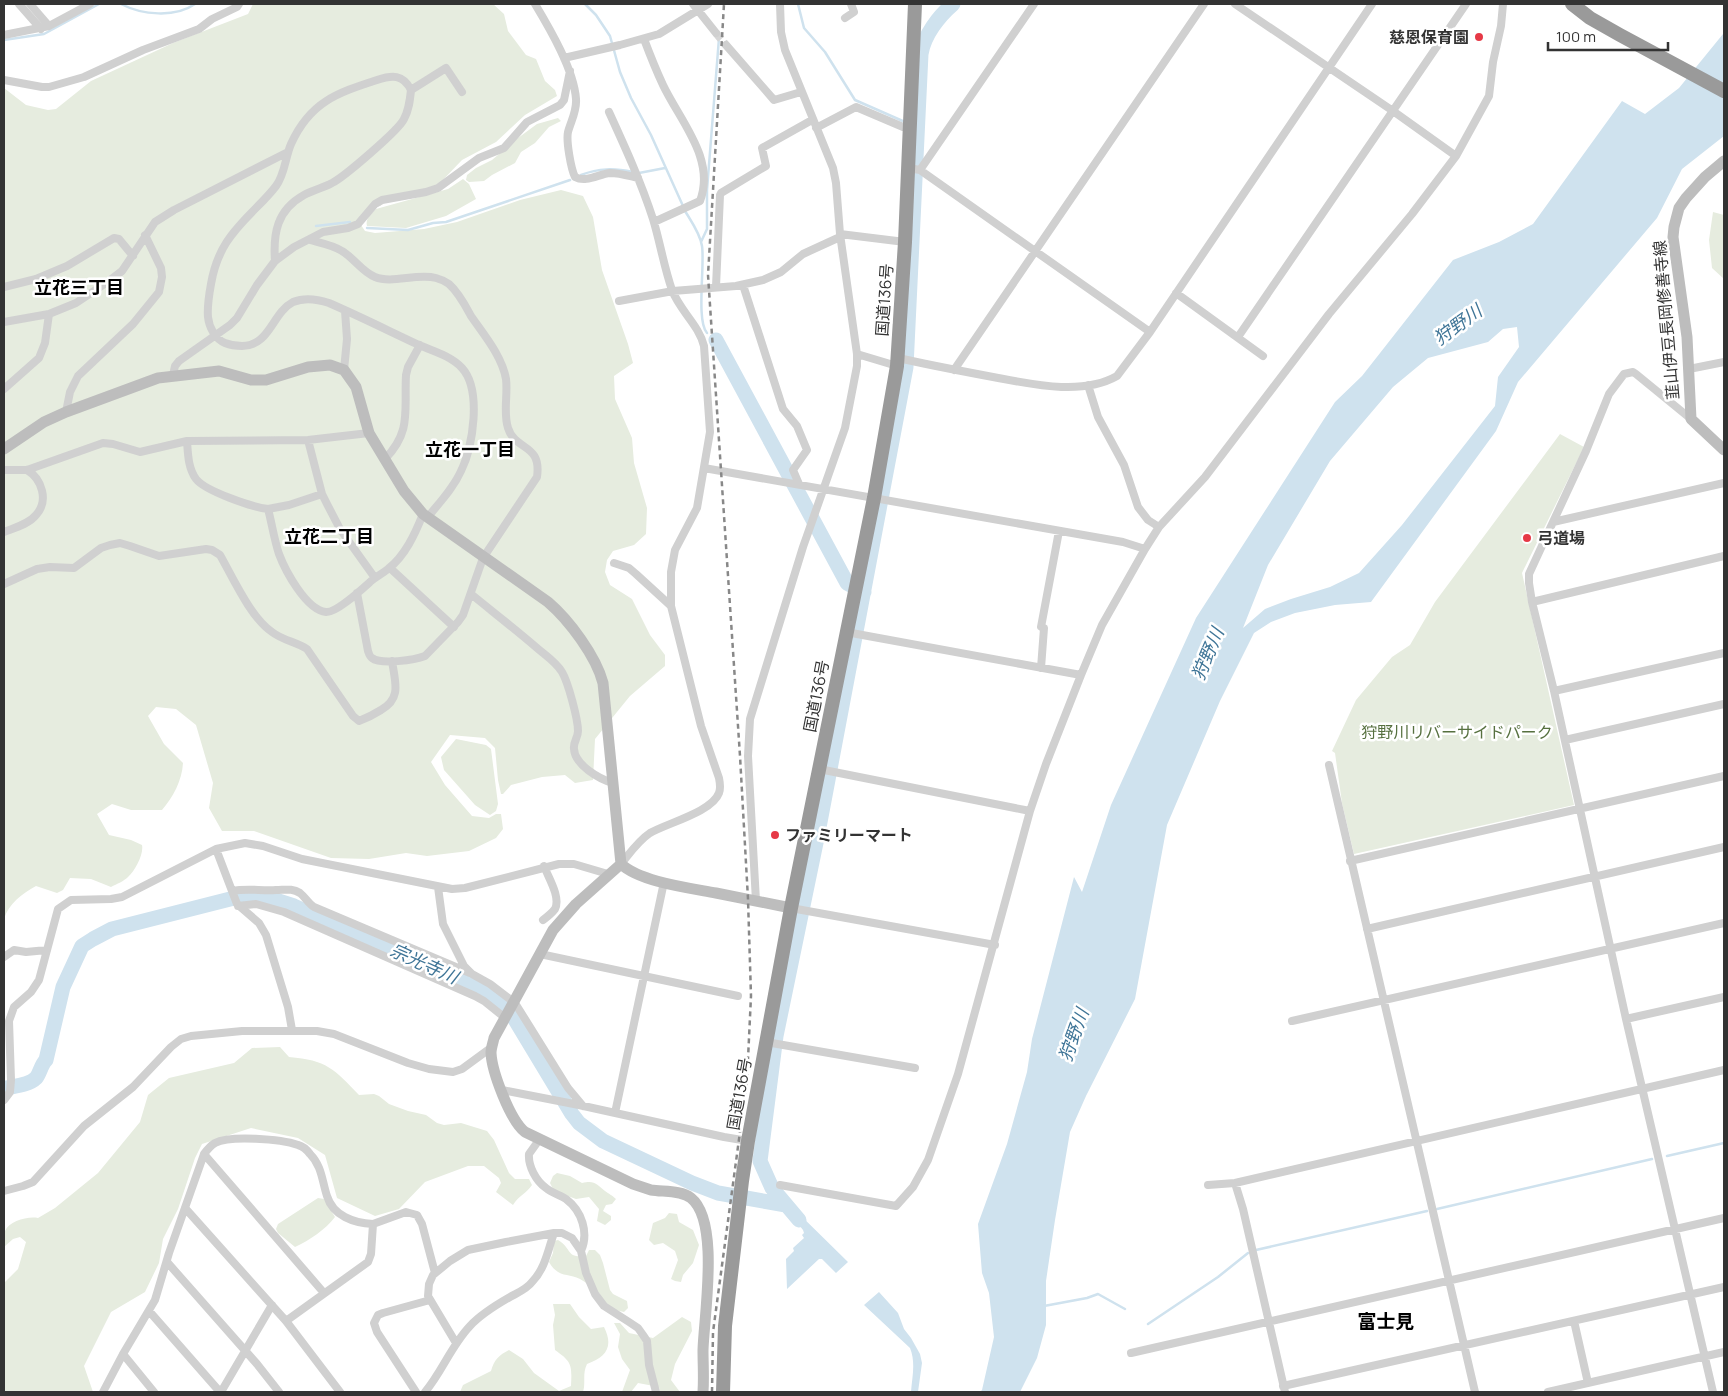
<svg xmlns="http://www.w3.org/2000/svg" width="1728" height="1396" font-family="Manrope,'Noto Sans JP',sans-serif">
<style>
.green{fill:#e6ecdf}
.water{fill:#cfe2ee;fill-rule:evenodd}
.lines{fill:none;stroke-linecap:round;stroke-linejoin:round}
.stream{stroke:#cfe2ee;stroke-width:2.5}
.river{stroke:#cfe2ee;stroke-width:15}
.street-tunnel{stroke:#d6d6d6;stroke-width:8;stroke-dasharray:8 4;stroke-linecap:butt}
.street{stroke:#d0d0d0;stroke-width:8}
.secondary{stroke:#bdbdbd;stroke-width:11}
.highway{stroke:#9a9a9a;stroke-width:14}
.rail{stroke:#888;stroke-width:2.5;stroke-dasharray:5 4;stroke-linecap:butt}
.poi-dot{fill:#e63946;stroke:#fff;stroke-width:2}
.labels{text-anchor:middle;stroke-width:5;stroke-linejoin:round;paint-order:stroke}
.poi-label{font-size:16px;font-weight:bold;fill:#333;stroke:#fff;text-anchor:start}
.street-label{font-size:16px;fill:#333;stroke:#fff}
.park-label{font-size:16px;fill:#56703f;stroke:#fff}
.neighbourhood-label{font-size:18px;font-weight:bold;fill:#000;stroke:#fff}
.water-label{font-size:18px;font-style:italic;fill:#3f7597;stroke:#fff}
.quarter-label{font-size:19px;font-weight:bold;fill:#000;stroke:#fff}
</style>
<rect width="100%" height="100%" fill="#fff"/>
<!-- green -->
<path class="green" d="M253 4H493L504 14 508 31 526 55 536 59 545 81 555 90 557 96 525 115 496 142 462 160 440 183 426 190 394 196 380 206 367 209 361 225 365 231 375 233 424 229 457 222 520 200 561 190 583 196 593 217 602 270 628 344 633 363 614 376 615 399 632 438 634 463 647 508 646 534 634 545 613 551 607 560 605 572 610 585 632 599 650 635 665 655V666L630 696 595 739 593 780 575 783 565 775 542 777 511 785 503 794H501L498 780 495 748 485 738 450 735 431 762 445 785 472 816 489 818 496 814H501L503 829 496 838 469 851 427 856 406 853 369 859 331 858 254 831H222L209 808 213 783 196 725 176 709 156 707 148 716 164 744 183 763C182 781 173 797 162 810H131L112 804 97 814 109 835 131 840 142 845C144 854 135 871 128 877 124 881 117 884 111 887L91 879 70 878 63 890 57 893 36 886C22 894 9 903 4 919V88L26 105 48 110 56 109 91 81 173 43 248 14Z
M558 118 561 121 549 127 535 143 521 152 515 163 492 175 484 181 469 182 466 180 467 175 476 168 492 160 518 138 537 124Z
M463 179 469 184 476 199 446 216 406 228 367 226C365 219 371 214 376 209L448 189Z
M1713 212 1724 215V279L1712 268 1709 240Z
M1560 434 1584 447 1522 573 1574 805 1354 854 1342 803 1335 753 1332 751 1356 700 1392 657 1410 645 1435 602Z
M456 739 486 745 491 749 498 804 496 811 490 815 475 805 444 770 441 757Z
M280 1047 289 1057C327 1060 334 1069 359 1095L374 1094 379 1096 389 1104 408 1111 426 1115 437 1123 444 1125 461 1123 487 1131 494 1140 509 1173 515 1179H529L532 1185C526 1194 519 1195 513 1205L496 1192 501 1183 499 1178 484 1166H468L425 1182 399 1209 375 1216 337 1198 325 1155 298 1138 251 1128 202 1144 195 1158 178 1209 163 1239 159 1263 145 1292 111 1312 84 1366 93 1392H4V1283L18 1269 26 1242 20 1237 13 1239 4 1247C4 1242 3 1236 5 1231 9 1221 28 1216 38 1218L55 1208 98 1173 140 1122 148 1095 169 1078 234 1063 252 1048Z
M557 1173 570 1176 582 1183C595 1180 596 1184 605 1191 609 1194 612 1195 616 1199L612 1204 606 1205 603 1211 611 1216V1220L605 1225 597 1221 599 1209 589 1197 576 1199 554 1191 550 1183 553 1176Z
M318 1198 324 1199 335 1217C325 1230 310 1240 295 1247L278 1233 276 1229 278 1224Z
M669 1213 677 1214 679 1222 693 1230 699 1245 693 1263 683 1275 681 1282 675 1281 671 1279 678 1260 675 1251 663 1243 654 1245 649 1240 653 1223 665 1218Z
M558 1240C573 1249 565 1258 586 1256L589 1250H595L600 1255 603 1263 610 1290 613 1294 627 1301 628 1308 624 1312 615 1310 601 1299 600 1294C594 1289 587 1283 580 1279 568 1273 558 1278 549 1262L553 1253 554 1241Z
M553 1304H570L579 1317 591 1329 604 1327C614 1347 606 1357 587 1364 582 1374 586 1382 583 1392H460L463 1385 491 1371C494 1360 499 1355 509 1350L523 1359 534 1373 559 1391 571 1386C572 1365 572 1362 555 1350L553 1325 555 1315Z
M682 1317 691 1322 692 1331 675 1364 671 1380 680 1392H660L659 1387 638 1383 631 1392H622L630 1370 622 1359 618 1347 620 1334 614 1323H620L629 1333 653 1338Z"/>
<!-- water -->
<path class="water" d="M1724 8V136L1682 169 1657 218 1518 382 1496 431 1371 602 1335 605 1295 613 1271 622 1254 633 1220 701 1167 825 1135 999 1086 1096 1070 1132 1055 1220 1046 1281V1325L1037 1358 1020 1392H980L982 1390 994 1337 989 1293 982 1273 978 1224 1007 1144 1027 1072 1032 1039 1074 877 1082 892 1111 805 1196 618 1335 402 1362 376 1453 260 1499 242 1533 224 1622 101 1645 114 1679 88 1723 34ZM1517 327 1519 347 1498 377 1495 406 1402 525 1359 573 1330 587 1291 599 1265 609 1243 628 1268 565 1330 461 1393 387 1428 358 1488 342 1503 329Z
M790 1205 848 1262 836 1273 822 1259H819L787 1289 786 1259 794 1251 793 1248 804 1238 802 1235 804 1233 803 1230 785 1207Z
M879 1292 898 1313 904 1329 911 1338 920 1354 922 1363 918 1392H911C912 1377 916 1363 910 1348L864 1305Z"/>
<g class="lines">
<!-- stream -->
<path class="stream" d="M121 4C142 15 175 18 195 4
M585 4 596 15 610 36 620 72 631 98 651 135 683 206
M798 4 804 28 825 52 855 100 905 122
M4 40 44 34 99 4
M639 173 665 168
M581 175C599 168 614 168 633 172
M685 211C691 221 700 233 702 246 705 265 696 321 707 333
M316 226 350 222
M367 228 408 230 433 223 446 222 570 180
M701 242 707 229V190L719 38
M1667 1156 1724 1143
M1437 1209 1652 1159
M1256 1250 1427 1211
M1044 1306 1087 1298 1098 1294 1125 1309
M1148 1324 1218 1277 1248 1253"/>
<!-- river -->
<path class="river" d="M716 340 847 583 864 592
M4 1090 6 1088C15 1086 29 1085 36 1078 40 1073 41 1065 46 1060L63 987 82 946 93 939 112 929 242 896 269 898 294 906 485 991 511 1013 572 1114 579 1123 603 1141 692 1183 718 1193 786 1205
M799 1220 772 1188 760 1161 776 1036 817 838 906 367 921 54C924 35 939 16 953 4"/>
<!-- street-tunnel -->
<path class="street-tunnel" d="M716 33 726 45"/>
<!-- street -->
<path class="street" d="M19 4 41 29
M30 4 49 26
M535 4C550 29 574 70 576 99 577 111 571 121 568 132 566 141 571 169 575 177 586 183 599 174 610 173 620 173 629 176 638 178
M693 4 716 33
M1235 4 1393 111 1456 156
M845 18 854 12 851 4
M4 35 49 26 90 4
M644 39C650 55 656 70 663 85 680 121 716 159 700 201L654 222
M726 45 774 100 801 92
M564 58 620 45 659 34 708 4
M4 80 42 87H49L84 77 143 50 199 29 212 19 237 7 239 4
M411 90C403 74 392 75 377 80 337 93 310 102 291 144 285 158 285 174 276 186 270 194 263 201 256 208 232 232 217 249 211 284 209 295 207 306 208 317 209 327 215 339 225 343 230 345 236 346 242 346 270 346 272 313 293 302 305 297 317 299 329 303 359 316 389 331 419 345 433 351 451 356 462 368 482 390 473 447 461 471 453 489 439 503 427 518
M609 112C625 147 641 182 653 219 660 242 664 267 672 290 680 311 699 325 704 346L710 432 697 508 675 550 671 572V606L701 726 719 778C720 783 721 788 719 793 712 812 667 823 650 833 638 841 630 853 621 864
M816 128 856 107 903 127 910 128
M908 168 920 170 1150 332
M920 170 1034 4
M840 234 905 242
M310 240C321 243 333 245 342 251 354 258 362 272 375 277 392 284 417 273 436 278 440 279 446 282 449 284 459 293 465 305 471 316 484 335 502 356 506 379 508 395 503 413 508 428 515 451 542 443 537 477L483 558 463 615 458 622 425 656C415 660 381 665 372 658 370 657 369 654 368 651L357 593
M275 261C273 233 277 210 304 195 313 190 323 188 332 183 344 177 399 130 404 119 409 110 410 100 411 90L446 68 462 92
M743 285 783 409 797 426 807 450 793 470 799 484
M4 287 36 279 67 266 114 238 119 239 133 256
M716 287 720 195 721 193 766 166 762 148 812 120
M1176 293 1263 356
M619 301 673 291 736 286 763 280 781 272 803 254 840 237
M4 322 49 314 76 303 109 281 122 271 155 222 174 210 288 152
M1238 337 1466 4
M857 354 897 366
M898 358C929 365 961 371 993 377 1031 384 1082 396 1117 376L1150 332 1372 4
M1689 369 1724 362
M344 370 347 339 345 311
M954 370 1204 4
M173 375 175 366 179 361 230 325 237 318 257 285 275 261 294 247 323 232 348 228 358 224 375 204 382 200 426 192 438 188 479 158 504 148 527 122 560 105 564 100 570 71
M1088 385 1098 417 1124 465 1138 507 1148 520 1159 527
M4 389 39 358 45 343 49 314
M66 412 70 392 78 376 133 324 159 292 162 277 161 268 145 235
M308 440 322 494 327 504 340 529 375 578
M187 441C188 454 188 468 196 479 205 491 252 507 268 509 272 524 274 539 279 554 285 570 306 610 326 612 336 613 361 590 370 582 375 577 382 574 388 569 405 556 415 534 423 514
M385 459C412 431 404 411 406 375L408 367 420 345
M704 468 1123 542 1145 549
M4 470H27L103 443 113 444 140 452 187 441 308 440 369 433
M268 509 289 505 322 494
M1553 522 1586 451 1609 394 1624 374 1633 372 1636 374 1691 419
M4 532C14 528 29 524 36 515 49 501 42 479 27 470
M614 563 629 568 636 574 671 606
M390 568 454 627
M4 584 37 569 50 567 74 568 101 548 110 545 120 543 130 546 159 556 206 549 212 550 220 555C233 578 251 618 272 632 282 640 296 642 307 649L353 716 359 721C367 718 373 715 381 710 402 698 395 682 392 661
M471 594C493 612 515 629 537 648 545 655 556 662 562 672 568 682 578 719 578 731 578 738 573 742 574 749 575 765 599 779 613 783
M1532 602 1724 556
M846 632 1081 675
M1041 668 1044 628 1041 627 1059 531
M1554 691 1724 653
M1565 740 1724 704
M1329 765 1475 1392
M819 769 1030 811
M216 849 237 904 259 923 266 935 288 1007 292 1030
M1350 861 1724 776
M438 887 443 924 464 966 472 974 490 984 515 1003 568 1088 583 1106
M232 891C247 888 261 891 276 890 285 890 292 888 300 893 305 897 308 903 314 907L470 973
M756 901 748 756 750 719 803 547 845 428 857 366V354L840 234 836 183 833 168 785 50 781 32 780 4
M238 906 256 904 284 912 475 996 484 1001 504 1017
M791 908 995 945
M543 920C547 917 552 913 555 909 561 897 548 877 544 866
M1367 929 1724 847
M540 954 738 996
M4 957 14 950 26 952 47 950
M1626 1019 1724 997
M1292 1021 1724 923
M766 1042 915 1068
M502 1090 579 1105 724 1137 748 1141
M4 1100 10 1092 11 1080 9 1021 14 1007 31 992 39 980 58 909 71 900 111 899 122 897 216 849 245 843 263 846 302 859 452 889 465 888 559 864H574L608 874
M615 1113 664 882
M539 1140 529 1154C528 1166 536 1181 546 1188 552 1193 560 1195 566 1199 582 1211 589 1233 581 1251
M204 1154 324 1293
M1235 1183 1243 1209 1285 1392
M780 1185 896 1206 913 1187 928 1160 958 1074 1030 811 1046 764 1081 675 1102 625 1145 549 1159 527 1205 477 1329 314 1412 214 1456 156 1489 96 1493 62 1501 26 1503 4
M1208 1185 1235 1183 1724 1070
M4 1191 23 1186 33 1182 84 1126 133 1087 171 1047 181 1039 191 1036 242 1031H317L334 1034 408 1063 429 1069 453 1072 462 1069 492 1047
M185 1208 286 1321 340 1392
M373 1224 406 1212 417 1215 422 1224 435 1273
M167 1262 257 1364 279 1392
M149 1311 220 1392
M1574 1321 1588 1383
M456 1343 428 1296 429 1284 433 1275 450 1261 468 1250 506 1242 554 1233H562L572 1238 581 1251 586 1273 595 1294 604 1306 629 1322 638 1328 643 1335 647 1341 649 1365 656 1392
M1131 1353 1724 1218
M123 1354 154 1392
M1283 1386 1724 1287
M103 1392 123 1354 155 1300 169 1253 204 1154C207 1150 210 1146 215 1143 230 1135 281 1139 298 1145 302 1146 307 1150 310 1154 322 1166 322 1181 327 1196 333 1216 354 1223 373 1224L371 1254 368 1262 286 1321
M221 1392 272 1305
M416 1392 377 1332 374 1323 378 1315 383 1313 430 1300
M425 1392C442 1372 451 1346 470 1326 481 1314 496 1305 510 1297 517 1293 527 1289 532 1282 545 1269 548 1250 554 1233
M1548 1392 1724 1352
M1713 1392 1626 1019 1554 691 1532 602 1529 583V574L1553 522 1724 483"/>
<!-- secondary -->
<path class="secondary" d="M1724 161 1705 177 1686 198 1679 208 1674 227 1673 237 1687 337 1691 419 1724 450
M4 449 44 422 66 412 158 378 219 371 251 380H266L308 367 330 365 344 370 356 387 369 433 404 491 423 514 548 602C569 620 596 656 603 683L621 864C640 882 690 888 716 893 741 898 766 903 791 908
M621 864 576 904 553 930 494 1038C493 1043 491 1048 491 1053 492 1072 510 1120 525 1132L633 1184C639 1186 645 1188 651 1190 663 1192 681 1190 691 1198 720 1221 704 1316 703 1350 703 1364 704 1378 703 1392"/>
<!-- highway -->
<path class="highway" d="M1572 4 1590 18 1620 35 1724 91
M723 1392 725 1326 742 1181 748 1141 791 908 874 498 897 366 905 242 915 4"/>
<!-- rail -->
<path class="rail" d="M712 1392 713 1332 747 1080 751 996 748 899 740 756 708 275 724 4"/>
</g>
<!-- markers -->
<g class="poi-dot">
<circle cx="1479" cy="37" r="5"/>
<circle cx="1527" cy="538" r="5"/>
<circle cx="775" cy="835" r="5"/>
</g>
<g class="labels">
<!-- poi labels -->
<g class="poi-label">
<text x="1469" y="43" text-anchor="end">慈恩保育園</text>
<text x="1537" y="544">弓道場</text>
<text x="785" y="841">ファミリーマート</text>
</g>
<!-- street labels -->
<g class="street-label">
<text transform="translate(884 300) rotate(-86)" y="6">国道136号</text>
<text transform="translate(1666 320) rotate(-95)" y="6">韮山伊豆長岡修善寺線</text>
<text transform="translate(816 696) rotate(-79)" y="6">国道136号</text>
<text transform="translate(739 1094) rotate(-80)" y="6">国道136号</text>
</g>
<!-- park labels -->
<g class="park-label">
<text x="1457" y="738">狩野川リバーサイドパーク</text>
</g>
<!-- neighbourhood labels -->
<g class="neighbourhood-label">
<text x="79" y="294">立花三丁目</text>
<text x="470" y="456">立花一丁目</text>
<text x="329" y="543">立花二丁目</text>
</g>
<!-- water labels -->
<g class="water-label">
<text transform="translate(1458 325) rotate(-36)" y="6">狩野川</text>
<text transform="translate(1208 654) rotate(-67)" y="6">狩野川</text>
<text transform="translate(424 964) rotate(24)" y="6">宗光寺川</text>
<text transform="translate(1074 1035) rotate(-70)" y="6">狩野川</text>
</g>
<!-- quarter labels -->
<g class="quarter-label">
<text x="1386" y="1328">富士見</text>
</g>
</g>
<!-- border -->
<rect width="1728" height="1396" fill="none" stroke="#333333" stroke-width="10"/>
<!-- scale -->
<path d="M1548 42v8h120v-8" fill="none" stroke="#333333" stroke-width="2.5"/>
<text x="1556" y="42" font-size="15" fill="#333333" stroke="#ffffff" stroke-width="4" paint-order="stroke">100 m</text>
</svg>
